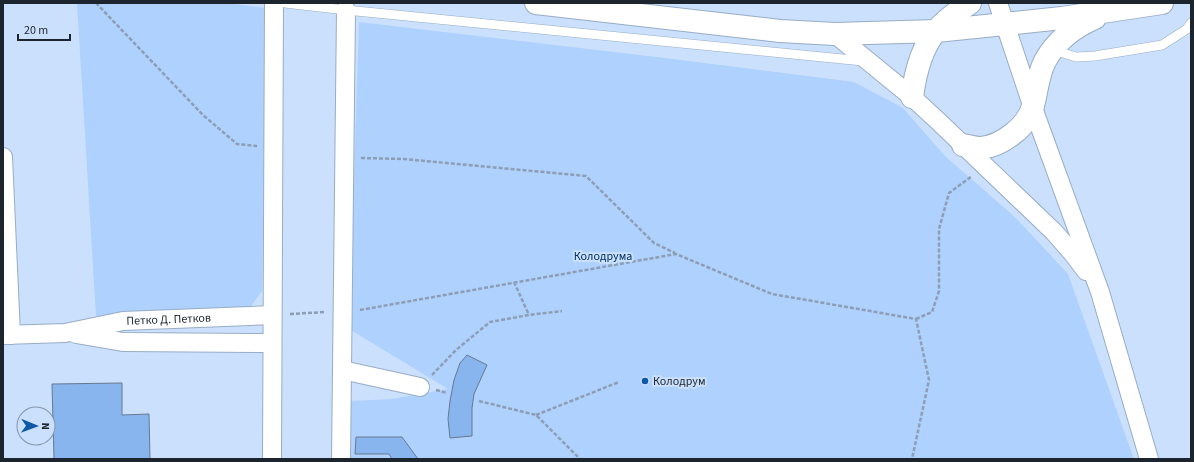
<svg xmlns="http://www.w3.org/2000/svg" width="1194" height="462" font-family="'Source Sans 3',sans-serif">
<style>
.green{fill:#afd1fe}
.building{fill:#88b5ee;stroke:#667991}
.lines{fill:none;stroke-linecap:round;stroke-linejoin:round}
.lane-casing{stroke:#98acc6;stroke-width:10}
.street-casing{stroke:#98acc6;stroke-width:20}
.primary-casing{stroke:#98acc6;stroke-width:24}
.path{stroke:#8d9eb4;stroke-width:2.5;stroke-dasharray:4 2;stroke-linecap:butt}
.lane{stroke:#fff;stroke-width:9}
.street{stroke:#fff;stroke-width:18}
.primary{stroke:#fff;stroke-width:22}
.poi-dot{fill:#0d58a7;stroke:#cbe0fc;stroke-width:1.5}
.labels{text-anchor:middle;stroke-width:4;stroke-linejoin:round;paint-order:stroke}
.park-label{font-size:12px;fill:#013062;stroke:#cbe0fc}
.street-label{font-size:12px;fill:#1c242e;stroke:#cbe0fc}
.poi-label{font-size:12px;fill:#1c242e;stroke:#cbe0fc;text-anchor:start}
</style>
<rect width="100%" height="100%" fill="#cbe0fc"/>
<!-- green -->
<path class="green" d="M77 3H227L267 8 262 291 248 310 96 316Z
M359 22 665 58 854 82 903 108 945 156 1016 218 1068 274 1134 459H350V401L392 399 448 389 349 329Z"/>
<!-- building -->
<path class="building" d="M467 355 487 365 474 394 472 408V436L450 438 448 419 450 401 454 380 460 363Z
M122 383V415L149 414 150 459H54L52 384Z
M356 437H402L418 459H392L389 454H355Z"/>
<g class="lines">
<!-- lane casing -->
<g class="lane-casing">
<path id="lane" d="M285 3 346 10 863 61
M1053 50 1076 57 1095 56 1162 45 1187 29 1191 23"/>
</g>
<!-- street casing -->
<g class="street-casing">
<g id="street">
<path d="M998 3 1033 108 1100 292 1149 459"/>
<path d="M835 34 912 97 938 121 1054 232 1074 255 1086 271"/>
<path d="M3 157 11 335"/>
<path d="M76 334 123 342 272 343"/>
<path id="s1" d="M3 335 65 333 123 321 272 315"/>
<path d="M342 370 420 387"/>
<path d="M272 459 274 3"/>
<path d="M341 459 346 10"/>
</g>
</g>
<!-- primary casing -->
<g class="primary-casing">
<path id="primary" d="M536 3 780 31 835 34 936 31 1005 24 1062 18 1162 3
M912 97C915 75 921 48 936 31 945 20 958 11 970 3
M963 145C969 146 975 148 981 148 1002 146 1028 126 1033 106 1037 91 1038 74 1045 61 1056 41 1074 27 1095 18"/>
</g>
<!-- path -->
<path class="path" d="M96 3 203 115 237 144 257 146
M361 158 404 159 586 176 654 243 675 253
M514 282 529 315
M360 310 676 254 772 294 916 319 929 380 912 459
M290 314 325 312
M916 319 932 312 939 291V229L949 193 972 176
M432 375 456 350 490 322 529 315 562 311
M436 390 447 393
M479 401 536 415 580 459
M536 415 619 382"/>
<!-- lane -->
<use href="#lane" class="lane"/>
<!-- street -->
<use href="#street" class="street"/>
<!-- primary -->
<use href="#primary" class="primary"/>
</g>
<!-- markers -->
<circle class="poi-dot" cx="645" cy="381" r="4"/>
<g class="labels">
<!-- park labels -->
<g class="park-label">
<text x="603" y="260">Колодрума</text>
</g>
<!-- street labels -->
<g class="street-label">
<text dy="4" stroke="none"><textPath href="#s1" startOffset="167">Петко Д. Петков</textPath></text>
</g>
<!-- poi labels -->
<g class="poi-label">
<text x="653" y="385">Колодрум</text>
</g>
</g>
<!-- border -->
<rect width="1194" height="462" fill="none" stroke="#1c242e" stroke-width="8"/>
<!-- north arrow -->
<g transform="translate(36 426) rotate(91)"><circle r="19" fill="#cbe0fc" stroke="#8595aa"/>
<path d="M0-3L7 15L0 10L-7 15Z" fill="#0d58a7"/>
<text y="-6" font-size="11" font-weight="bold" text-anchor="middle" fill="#1c242e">N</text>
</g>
<!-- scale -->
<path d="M18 34v6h52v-6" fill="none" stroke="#1c242e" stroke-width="2"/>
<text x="24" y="34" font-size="12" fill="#1c242e" stroke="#cbe0fc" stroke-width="3" paint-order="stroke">20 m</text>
</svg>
